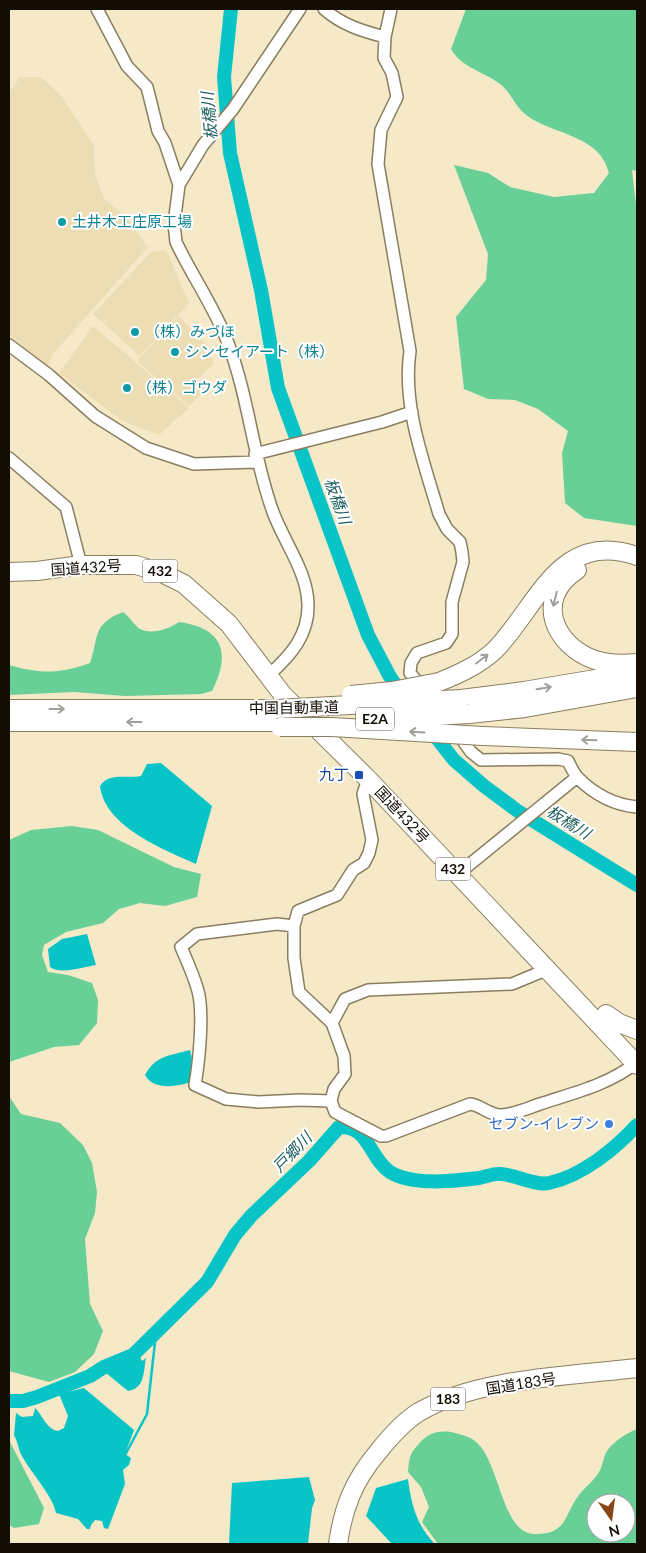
<svg xmlns="http://www.w3.org/2000/svg" width="646" height="1553" font-family="Lato,'Noto Sans JP',sans-serif">
<style>
.built{fill:#ecddb4}
.forest{fill:#68cf97;fill-rule:evenodd}
.water{fill:#09c4c6}
.lines{fill:none;stroke-linecap:round;stroke-linejoin:round}
.stream{stroke:#09c4c6;stroke-width:2.5}
.river{stroke:#09c4c6;stroke-width:14}
.minor-casing{stroke:#897e5f;stroke-width:14}
.highway-casing{stroke:#897e5f;stroke-width:20}
.minor{stroke:#fff;stroke-width:11}
.highway{stroke:#fff;stroke-width:18}
.highway-bridge-casing{stroke:#897e5f;stroke-width:20;stroke-linecap:butt}
.highway-bridge{stroke:#fff;stroke-width:18}
.oneway{stroke:#a09f9b}
.culture-dot{fill:#0f9aa8;stroke:#fff;stroke-width:2}
.transit-dot{fill:#1a4fb4;stroke:#fff;stroke-width:2}
.shop-dot{fill:#3f7fe0;stroke:#fff;stroke-width:2}
.labels{text-anchor:middle;stroke-width:4;stroke-linejoin:round;paint-order:stroke}
.shield{fill:#fff;stroke:#59564f;stroke-width:1}
.shield-label{font-size:14px;font-weight:bold;fill:#120e04}
.culture-label{font-size:15px;fill:#0d838f;stroke:#fff;text-anchor:start}
.street-label{font-size:15px;fill:#120e04;stroke:#fff}
.transit-label{font-size:15px;fill:#164399;stroke:#fff;text-anchor:end}
.shop-label{font-size:15px;fill:#366cbe;stroke:#fff;text-anchor:end}
.water-label{font-size:16px;font-style:italic;fill:#1e5d5d;stroke:#fff}
</style>
<rect width="100%" height="100%" fill="#f5e9c7"/>
<!-- built -->
<path class="built" d="M20 77H41L62 97 94 146 95 175 104 199 125 216 148 247 52 355 48 367 9 335V93Z
M166 250 189 303 140 356 93 314 151 252Z
M179 316 207 345 214 363 193 384 203 393 189 406 137 361Z
M93 326 189 408 159 435 121 420 59 373Z"/>
<!-- forest -->
<path class="forest" d="M466 9H637V171L632 170 637 213V526L584 518 565 503 562 453 568 431 538 409 515 400 488 399 464 389 456 317 486 280 488 254 454 165 488 173 510 187 554 197 594 193 609 173C600 134 551 135 525 114 515 106 510 91 500 84 483 71 462 68 451 49Z
M123 612C129 616 134 625 140 629 152 635 169 629 179 622 224 628 231 654 212 691L201 694 125 696 74 692 9 695V665C39 674 60 674 90 663 99 637 92 624 123 612Z
M72 826 98 830 174 867 201 874 197 897 165 906 140 903 119 909 103 923 66 932 44 945 42 955 48 972 68 975 92 983 98 1000 97 1023 79 1045 54 1047 9 1062V840L31 830Z
M9 1096 21 1114 60 1123 83 1145 92 1163 97 1192 95 1213 85 1239 90 1304 103 1331 94 1354 75 1372 49 1382 9 1371Z
M637 1429V1544H438L422 1522 429 1507 421 1487 408 1472C409 1460 409 1454 418 1445 426 1434 437 1430 451 1432 459 1434 469 1436 475 1441 500 1460 501 1533 534 1534 568 1535 564 1514 579 1495 585 1487 594 1481 599 1472 603 1466 603 1457 607 1451 614 1441 627 1433 637 1429ZM596 1503H626V1533H596Z
M9 1440 44 1508 39 1524 14 1528 9 1525Z"/>
<!-- water -->
<path class="water" d="M161 763 212 806 196 864C163 849 105 827 100 786 109 772 127 779 141 776L147 764Z
M87 934 96 965C83 967 61 975 50 967L48 949 62 939Z
M190 1050 197 1080C181 1086 154 1092 145 1075 156 1055 169 1056 190 1050Z
M142 1354 140 1357 142 1361 146 1358C143 1374 145 1388 128 1391L106 1373 131 1362Z
M84 1388 134 1430 125 1454 131 1458 129 1465 123 1470 125 1484 108 1529 104 1528 102 1521 95 1520 91 1525 90 1529H87L78 1519 56 1513C53 1496 31 1473 22 1456 18 1449 18 1442 14 1435L16 1413 22 1417 33 1416 35 1408C42 1414 46 1429 58 1431L64 1428 68 1416 59 1394Z
M309 1477 315 1500 312 1508 308 1544H229L232 1483Z
M408 1479C411 1504 417 1526 435 1544H392L366 1516 376 1488Z"/>
<g class="lines">
<!-- stream -->
<path class="stream" d="M124 1457 147 1414 156 1333"/>
<!-- river -->
<path class="river" d="M231 9 224 77 230 153 261 290 278 388 368 635 389 675 403 697
M428 727 454 760 484 786 519 812 637 885
M9 1401H23L37 1397 90 1376 104 1367 133 1355 207 1282 235 1235 251 1216 309 1161 339 1127C369 1125 369 1158 390 1172 413 1186 453 1181 479 1178 486 1177 494 1173 501 1174 516 1175 535 1186 549 1183 582 1176 615 1149 637 1125"/>
<!-- minor casing -->
<g class="minor-casing">
<path id="minor" d="M97 9 127 66 147 87 158 131 165 143 179 185
M324 9C342 25 362 31 385 37
M391 9 385 37 384 58 392 73 397 97 381 130 378 164 410 351C402 406 424 462 439 514L447 529 460 542 462 552 463 562 452 602V634L446 643 417 653 411 663 410 673 424 690
M9 345 49 375 95 416 146 448 194 464 258 462
M255 454 382 422 412 412
M9 458 66 507 81 565
M269 675C291 655 309 635 308 604 307 571 284 542 273 512 253 458 249 398 228 343 215 308 192 276 176 242L174 224 179 185 203 145 233 109 300 9
M442 712 471 752 481 760 558 759 568 761C571 767 574 774 578 778 594 794 615 805 637 807
M368 779 363 794 372 840 369 853 364 863 353 870 337 895 298 911 294 926V958L299 992 332 1023 344 1056 345 1074 334 1089 331 1101 335 1112 381 1136H386L470 1104C481 1105 490 1116 502 1115 515 1114 528 1108 540 1104 573 1093 608 1085 636 1063
M464 869 577 777
M294 926 277 924 197 934 181 947C187 961 194 976 198 991 204 1013 199 1062 195 1085L226 1099 258 1102 300 1100 331 1101
M332 1023 345 999 368 990 512 984 548 969"/>
</g>
<!-- highway casing -->
<g class="highway-casing">
<path id="highway" d="M577 570C534 598 553 645 595 660 607 664 625 664 637 663
M9 572 37 571 81 565H136L160 572 184 584 229 624 283 695 368 779 637 1065
M439 682C459 674 479 665 495 650 538 606 559 529 637 556
M461 699 524 691 637 672
M9 709H276
M469 714 525 708 637 688
M9 722H281
M483 736 637 742
M606 1014 619 1023 637 1030
M338 1544C343 1508 354 1480 378 1452 389 1438 403 1422 419 1412 477 1378 570 1376 637 1368"/>
</g>
<!-- minor -->
<use href="#minor" class="minor"/>
<!-- highway -->
<use href="#highway" class="highway"/>
<!-- highway-bridge casing -->
<g class="highway-bridge-casing">
<path id="highway-bridge" d="M351 695 392 691 439 682
M276 709 461 699
M379 719 469 714
M280 727H332L483 736"/>
</g>
<!-- highway-bridge -->
<use href="#highway-bridge" class="highway-bridge"/>
</g>
<!-- one-way arrows -->
<defs><path id="oneway-shaft" d="M-6 0H5M1.5-3L5.5 0L1.5 3" fill="none" stroke-width="1.6" stroke-linecap="round" stroke-linejoin="round" transform="scale(1.25)"/></defs>
<g class="oneway">
<use href="#oneway-shaft" transform="translate(555 599) rotate(104)"/>
<use href="#oneway-shaft" transform="translate(482 659) rotate(-37)"/>
<use href="#oneway-shaft" transform="translate(544 688) rotate(-9)"/>
<use href="#oneway-shaft" transform="translate(57 709)"/>
<use href="#oneway-shaft" transform="translate(134 722) rotate(-180)"/>
<use href="#oneway-shaft" transform="translate(417 732) rotate(-177)"/>
<use href="#oneway-shaft" transform="translate(589 740) rotate(-178)"/>
</g>
<!-- markers -->
<g class="culture-dot">
<circle cx="62" cy="222" r="5"/>
<circle cx="135" cy="332" r="5"/>
<circle cx="175" cy="352" r="5"/>
<circle cx="127" cy="388" r="5"/>
</g>
<rect class="transit-dot" x="354" y="770" width="10" height="10" rx="2.5"/>
<circle class="shop-dot" cx="609" cy="1124" r="5"/>
<g class="labels">
<!-- shield labels -->
<g class="shield">
<rect x="142.5" y="559.5" width="35" height="23" rx="4"/>
<rect x="356" y="707.5" width="38" height="23" rx="4"/>
<rect x="435.5" y="857.5" width="35" height="23" rx="4"/>
<rect x="430.5" y="1387.5" width="35" height="23" rx="4"/>
</g>
<g class="shield-label">
<text x="160" y="576">432</text>
<text x="375" y="724">E2A</text>
<text x="453" y="874">432</text>
<text x="448" y="1404">183</text>
</g>
<!-- culture labels -->
<g class="culture-label">
<text x="72" y="227">土井木工庄原工場</text>
<text x="145" y="337">（株）みづほ</text>
<text x="185" y="357">シンセイアート（株）</text>
<text x="137" y="393">（株）ゴウダ</text>
</g>
<!-- street labels -->
<g class="street-label">
<text transform="translate(86 568) rotate(-4)" y="5">国道432号</text>
<text transform="translate(294 708) rotate(-1)" y="5">中国自動車道</text>
<text transform="translate(402 815) rotate(47)" y="5">国道432号</text>
<text transform="translate(521 1384) rotate(-9)" y="5">国道183号</text>
</g>
<!-- transit labels -->
<g class="transit-label">
<text x="349" y="780">九丁</text>
</g>
<!-- shop labels -->
<g class="shop-label">
<text x="599" y="1129">セブン-イレブン</text>
</g>
<!-- water labels -->
<g class="water-label">
<text transform="translate(209 116) rotate(-95)" y="6">板橋川</text>
<text transform="translate(338 501) rotate(70)" y="6">板橋川</text>
<text transform="translate(569 822) rotate(32)" y="6">板橋川</text>
<text transform="translate(292 1152) rotate(-46)" y="6">戸郷川</text>
</g>
</g>
<!-- border -->
<rect width="646" height="1553" fill="none" stroke="#120e04" stroke-width="20"/>
<!-- north arrow -->
<g transform="translate(611 1518) rotate(166)"><circle r="24" fill="#ffffff" stroke="#a09f9b"/>
<path d="M0-4L9 19L0 12L-9 19Z" fill="#884614"/>
<text y="-8" font-size="14" font-weight="bold" text-anchor="middle" fill="#120e04">N</text>
</g>
</svg>
